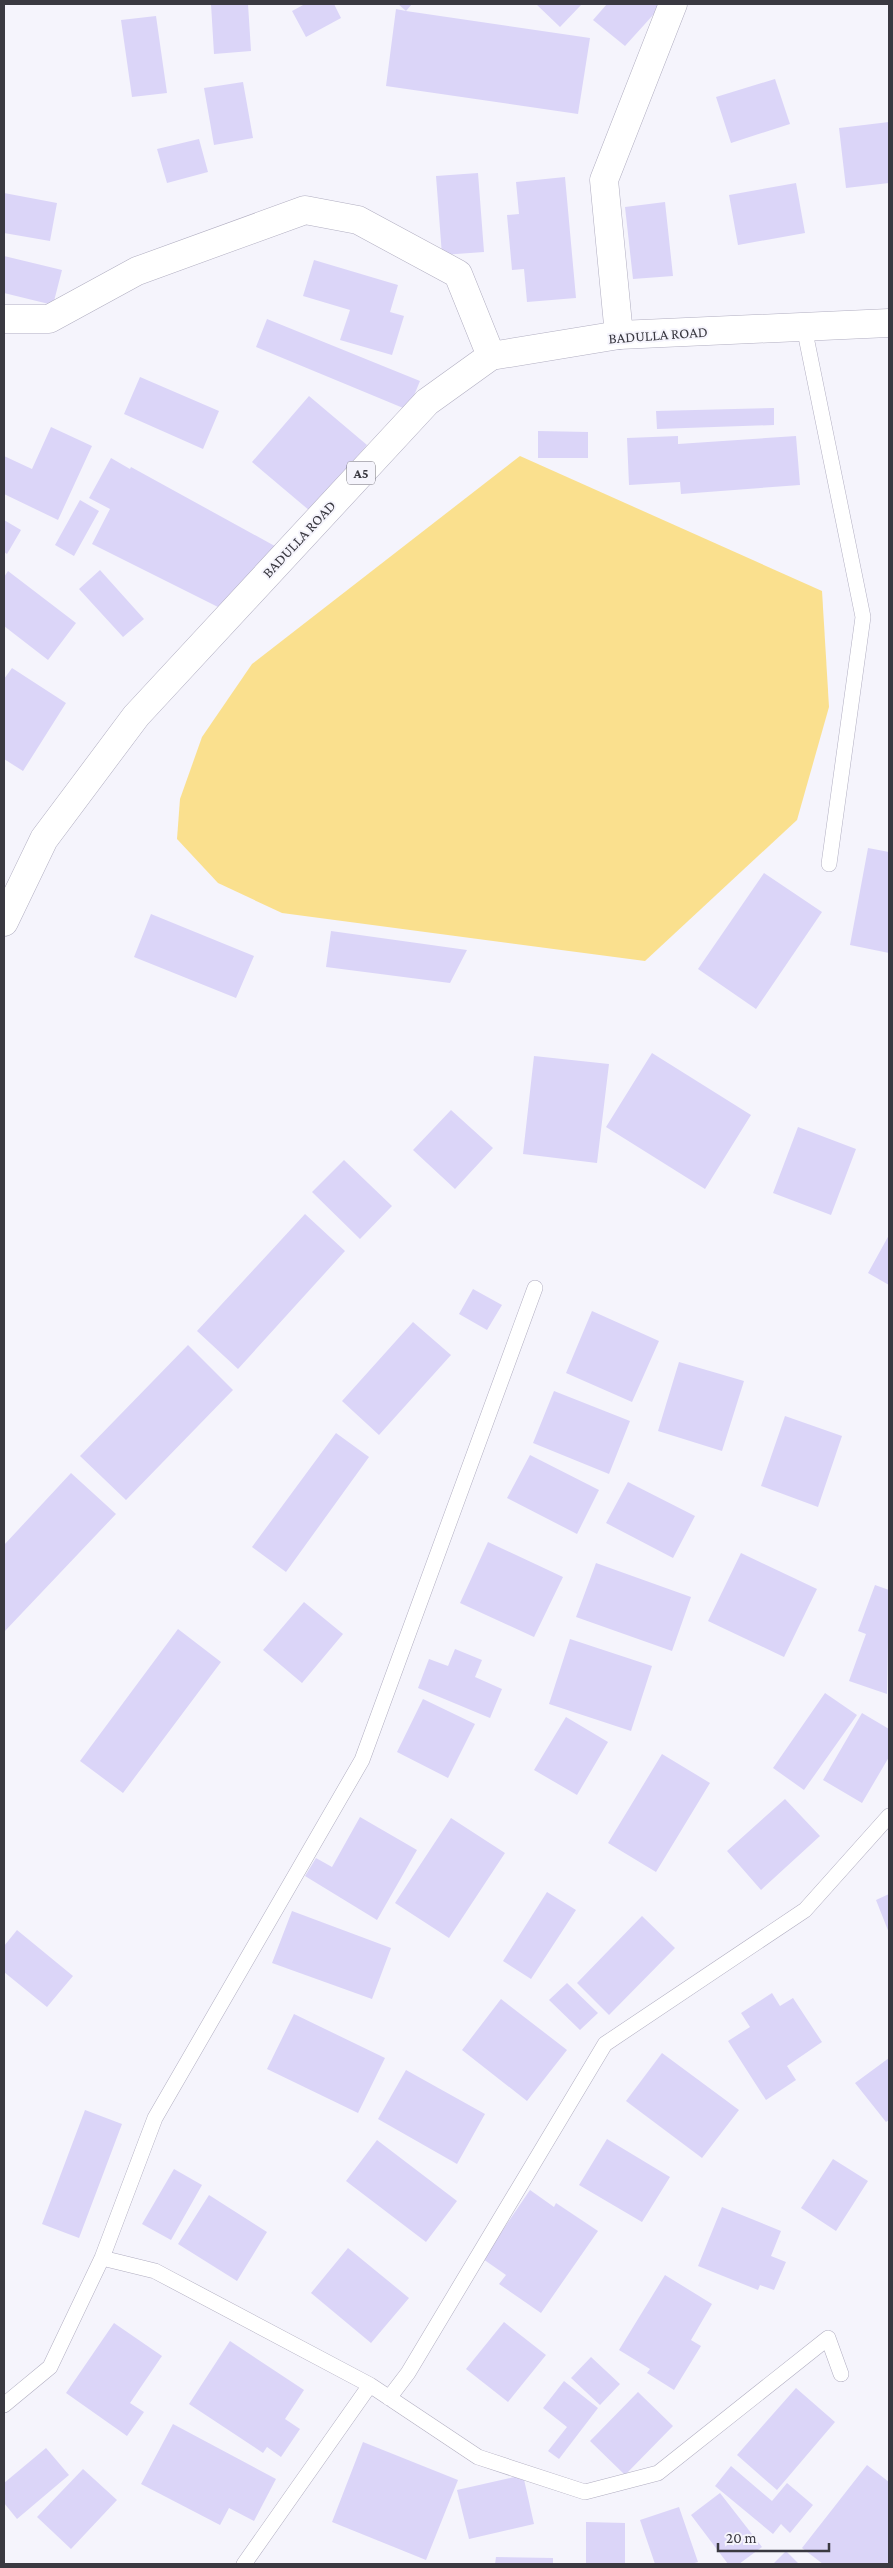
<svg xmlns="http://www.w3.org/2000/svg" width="893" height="2568" font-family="'Crimson Pro',serif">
  <rect width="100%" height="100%" fill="#f5f4fc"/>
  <!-- green -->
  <path fill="#fae08e" d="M520 456 822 591 829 707 797 820 645 961 282 913 218 883 177 839 180 799 202 737 252 664Z"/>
  <!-- building -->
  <path fill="#dbd5f8" d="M211 4H248L251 51 214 54Z
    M305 4H334L341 18 306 37 292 11Z
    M398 4H412L406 11 590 38 578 114 386 86 396 9 406 11Z
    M536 4H582L560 27Z
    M607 4H663L625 46 593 20Z
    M156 16 167 93 132 97 121 20Z
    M775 79 790 124 731 143 716 97Z
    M243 82 253 138 214 145 204 88Z
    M889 122V183L846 188 839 128Z
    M199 139 208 172 167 183 157 149Z
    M478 173 484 252 442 255 436 176Z
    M565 177 576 298 527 302 524 269 512 270 507 215 519 214 516 182Z
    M796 183 805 233 738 245 729 195Z
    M4 193 57 203 50 241 4 233Z
    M665 202 673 276 633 279 625 207Z
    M4 256 62 270 53 305 4 293Z
    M314 260 398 285 390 312 404 316 392 355 340 340 350 310 303 296Z
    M267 319 420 381 408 410 256 347Z
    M140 377 219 411 203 449 124 414Z
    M309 396 367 445 310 511 252 462Z
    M774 408V425L657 429 656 411Z
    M51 427 92 446 58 520 4 494V456L32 469Z
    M538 431 588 432V458H538Z
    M678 436V444L796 436 800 485 681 494 680 482 629 485 627 438Z
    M111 458 130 469 131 467 282 550 226 611 92 544 110 509 89 498Z
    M80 500 99 511 74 556 55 545Z
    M4 520 21 530 7 554 4 552Z
    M100 570 144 619 123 637 79 589Z
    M8 571 76 623 48 660 4 626V577Z
    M12 668 66 703 23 771 4 759V679Z
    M868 848 889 852V953L850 945Z
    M764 873 822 912 756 1009 698 969Z
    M151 914 254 956 236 998 134 957Z
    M331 931 467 950 450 983 326 967Z
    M652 1053 751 1115 705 1189 606 1127Z
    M534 1056 609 1064 597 1163 523 1154Z
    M451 1110 493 1148 455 1189 413 1150Z
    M798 1127 856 1149 831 1215 773 1193Z
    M344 1160 392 1206 360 1239 312 1192Z
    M305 1214 345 1251 238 1369 197 1331Z
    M889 1235V1285L868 1273Z
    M473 1289 502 1305 487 1330 459 1314Z
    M592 1311 659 1341 632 1402 566 1373Z
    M413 1322 451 1355 379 1435 342 1401Z
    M188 1345 233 1390 126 1500 80 1456Z
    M679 1362 744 1381 722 1451 658 1431Z
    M554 1391 630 1421 609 1474 533 1443Z
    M785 1416 842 1436 818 1507 761 1486Z
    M336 1433 369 1457 286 1572 252 1547Z
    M530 1455 599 1490 577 1534 507 1498Z
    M71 1473 116 1514 4 1632V1545Z
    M628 1482 695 1516 673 1558 606 1523Z
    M488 1542 563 1577 534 1637 460 1603Z
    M741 1553 817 1589 784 1657 708 1621Z
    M596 1563 691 1597 672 1651 576 1617Z
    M875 1585 889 1590 887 1694 849 1681 866 1634 858 1631Z
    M304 1602 343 1634 302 1683 263 1650Z
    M178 1629 221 1662 123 1793 80 1761Z
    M570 1639 652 1666 631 1731 549 1704Z
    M455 1649 482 1660 475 1677 502 1689 490 1718 418 1688 429 1659 448 1666Z
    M825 1693 857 1715 804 1790 773 1768Z
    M423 1699 475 1724 448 1778 397 1752Z
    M862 1713 889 1729V1757L862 1803 823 1780Z
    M566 1717 608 1742 577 1795 534 1770Z
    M662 1754 710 1783 656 1872 608 1843Z
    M785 1799 820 1836 761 1890 727 1851Z
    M360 1817 417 1850 377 1920 305 1876 316 1858 332 1867Z
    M451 1818 505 1853 449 1938 395 1903Z
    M547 1892 576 1910 531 1979 503 1961Z
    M889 1894V1933L876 1900Z
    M292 1911 391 1948 372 1999 272 1963Z
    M642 1916 675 1948 609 2015 577 1983Z
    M17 1930 73 1976 47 2007 4 1972V1946Z
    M567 1983 598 2013 580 2030 549 2000Z
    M772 1993 780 2006 793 1998 822 2042 787 2066 796 2080 766 2100 728 2041 750 2027 741 2013Z
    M501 1999 567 2050 527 2101 462 2050Z
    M294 2014 385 2058 358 2113 267 2069Z
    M662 2053 739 2110 702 2158 626 2101Z
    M889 2058V2120L886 2122 855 2083Z
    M406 2070 485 2114 457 2164 378 2119Z
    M85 2110 122 2124 79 2238 42 2224Z
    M607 2139 670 2177 642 2222 579 2185Z
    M377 2140 457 2201 426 2242 346 2181Z
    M833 2159 868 2181 836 2231 801 2208Z
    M174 2169 202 2185 171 2240 142 2224Z
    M530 2190 554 2207 556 2203 598 2231 541 2313 499 2284 506 2275 483 2259Z
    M209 2195 267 2232 237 2281 178 2244Z
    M722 2207 781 2231 771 2256 786 2262 774 2290 760 2285 758 2290 698 2266Z
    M348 2248 409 2298 371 2343 311 2293Z
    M665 2275 712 2304 691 2340 701 2346 674 2390 647 2373 650 2369 619 2350Z
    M504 2322 546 2355 508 2402 466 2369Z
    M114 2323 162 2356 130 2403 144 2412 127 2436 66 2393Z
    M230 2341 304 2390 285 2419 300 2429 281 2457 267 2447 263 2453 189 2404Z
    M591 2357 620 2384 600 2405 571 2378Z
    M564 2381 598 2408 559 2459 548 2451 567 2427 543 2408Z
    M796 2388 835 2422 777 2490 737 2455Z
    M638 2392 673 2426 625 2475 590 2441Z
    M173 2424 276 2479 254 2521 229 2508 220 2525 141 2484Z
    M363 2442 458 2480 426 2560 332 2522Z
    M46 2448 69 2475 17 2519 4 2503V2483Z
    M867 2465 889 2482V2564H823L802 2548Z
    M731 2466 772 2501 787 2483 813 2505 790 2533 781 2524 773 2534 715 2486Z
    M83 2469 117 2500 71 2549 37 2517Z
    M523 2475 534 2524 469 2539 457 2490Z
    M720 2493 762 2547 739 2564H728L691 2515Z
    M679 2507 698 2562 691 2564H655L640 2520Z
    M586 2522 625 2523V2564H586Z
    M786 2551 799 2564H773Z
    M496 2557 553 2558V2564H495Z"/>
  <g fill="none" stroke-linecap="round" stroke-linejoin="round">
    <!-- service casing -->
    <g stroke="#b1aec1" stroke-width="16">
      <path id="service" d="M804 327 863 617 829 864
        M102 2258 155 2271 370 2385 478 2457 585 2492 658 2473 828 2338 841 2374
        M389 2398 408 2373 605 2044 805 1910 889 1816
        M4 2405 50 2367 102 2258 155 2118 362 1760 535 1288
        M244 2564 370 2385"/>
    </g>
    <!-- minor casing -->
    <g stroke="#b1aec1" stroke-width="29">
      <path id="minor" d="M4 319H49L137 271 305 210 358 220 458 274 491 356
        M619 335 604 180 673 4"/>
    </g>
    <!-- trunk casing -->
    <g stroke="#b1aec1" stroke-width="29">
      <path id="trunk" d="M4 922 44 839 136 716 427 402 491 356 619 335 889 323"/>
    </g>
    <!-- service -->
    <use href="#service" stroke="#fff" stroke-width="15"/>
    <!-- minor -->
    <use href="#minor" stroke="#fff" stroke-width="28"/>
    <!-- trunk -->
    <use href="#trunk" stroke="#fff" stroke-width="28"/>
  </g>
  <g text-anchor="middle" stroke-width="4" stroke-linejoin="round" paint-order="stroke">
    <!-- shield labels -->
    <rect fill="#f5f4fc" stroke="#727179" stroke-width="1" x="347" y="461.5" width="28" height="23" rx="4"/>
    <g font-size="14" font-weight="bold" fill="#3a3941">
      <text x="361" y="478">A5</text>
    </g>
    <!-- street labels -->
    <g font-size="15" fill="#3a3941" stroke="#f5f4fc">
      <text transform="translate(658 335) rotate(-4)" y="5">BADULLA ROAD</text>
      <text transform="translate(299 539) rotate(-47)" y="5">BADULLA ROAD</text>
    </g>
  </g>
  <!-- border -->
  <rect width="893" height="2568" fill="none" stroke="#3a3941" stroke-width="10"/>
  <!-- scale -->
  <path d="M718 2543v8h111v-8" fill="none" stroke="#3a3941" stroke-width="2.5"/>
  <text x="726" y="2543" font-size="15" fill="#3a3941" stroke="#f5f4fc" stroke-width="4" paint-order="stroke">20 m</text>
</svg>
